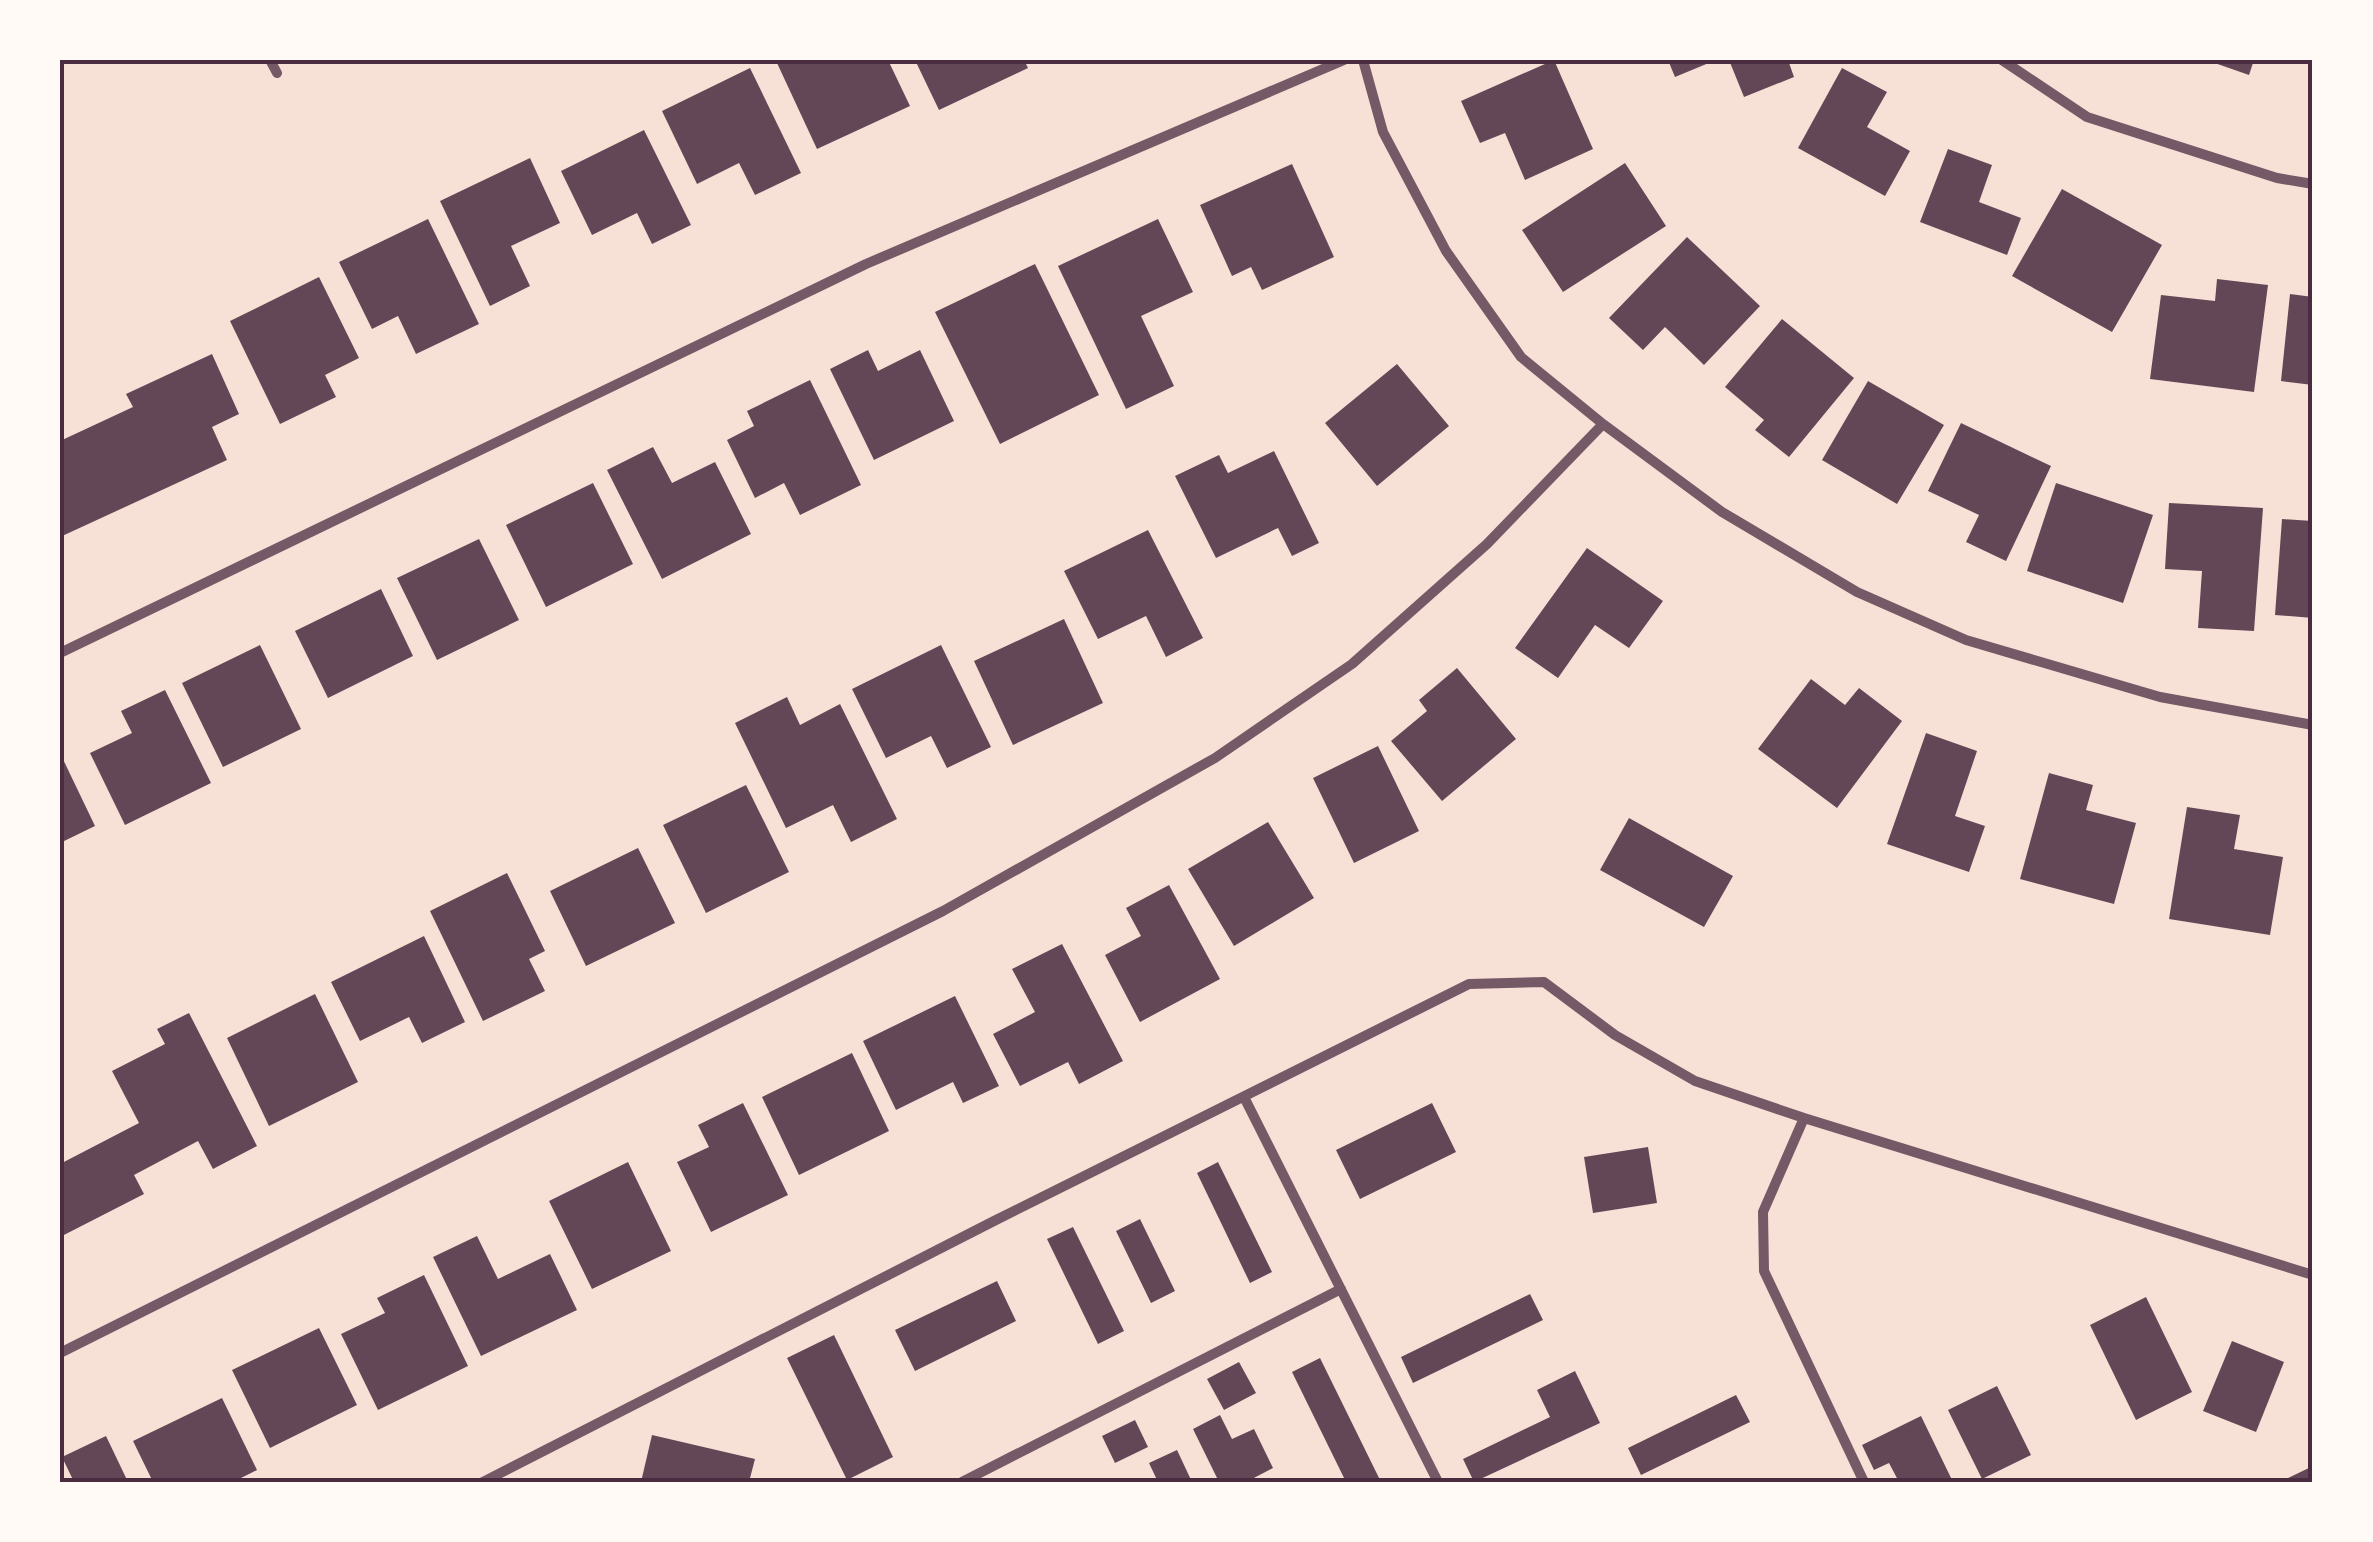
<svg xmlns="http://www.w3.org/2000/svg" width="2373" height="1542" font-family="'Roboto Serif',serif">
  <rect width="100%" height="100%" fill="#f7e1d7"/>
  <!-- building -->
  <path fill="#644757" d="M783 60H888L910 106 817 149 777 63Z
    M915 60H1024L1028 68 939 110Z
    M1554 60 1593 149 1525 180 1505 133 1480 143 1461 101Z
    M1668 60H1716L1675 77Z
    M1729 60H1788L1794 77 1744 97Z
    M2206 60H2254L2249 75Z
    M750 68 801 173 755 195 739 163 697 184 662 111Z
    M1842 68 1887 92 1867 127 1910 151 1885 196 1798 148Z
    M644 130 691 225 652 244 637 213 592 235 561 171Z
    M1948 149 1992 165 1979 202 2021 218 2007 255 1920 222Z
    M530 158 560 223 511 246 530 286 490 306 440 201Z
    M1625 163 1666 226 1563 292 1522 230Z
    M1292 164 1334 257 1262 290 1251 267 1232 276 1200 205Z
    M2062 189 2162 245 2112 332 2012 276Z
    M428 219 479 324 416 354 398 316 372 329 339 262Z
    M1158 219 1193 292 1141 316 1174 386 1126 409 1058 266Z
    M1687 237 1760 306 1704 365 1665 327 1643 350 1609 318Z
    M1035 264 1099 395 1000 444 935 312Z
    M319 277 359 358 325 375 336 397 280 424 230 321Z
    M2217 279 2268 285 2254 392 2150 379 2161 295 2215 301Z
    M2290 294 2313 297V385L2281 381Z
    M1782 319 1854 378 1789 457 1755 430 1764 420 1725 387Z
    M868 350 878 371 920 350 954 421 874 460 830 369Z
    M212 354 239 414 212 427 227 460 60 537V441L133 407 126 394Z
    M1397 364 1449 426 1377 486 1325 423Z
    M810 380 861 485 800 515 784 483 755 498 727 440 754 426 747 411Z
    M1868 381 1944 425 1897 504 1822 460Z
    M1961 423 2051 466 2006 561 1966 542 1979 515 1928 491Z
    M653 447 672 483 715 462 751 534 662 579 607 470Z
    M1274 451 1319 543 1292 556 1278 528 1216 558 1175 476 1219 455 1228 473Z
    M593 483 633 564 546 607 506 525Z
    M2056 483 2153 515 2123 603 2027 571Z
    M2169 503 2263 508 2254 631 2198 628 2202 571 2165 569Z
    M2282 519 2313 521V618L2275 615Z
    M1148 530 1203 638 1166 657 1146 616 1098 639 1064 571Z
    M479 539 519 620 437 660 397 578Z
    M1587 548 1663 601 1629 648 1595 625 1558 678 1515 648Z
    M381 589 413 656 328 698 295 631Z
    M1064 619 1103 703 1013 745 974 661Z
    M260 645 301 729 223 767 182 683Z
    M941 645 991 747 947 768 931 736 886 758 852 689Z
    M1457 668 1516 739 1442 801 1391 741 1427 711 1419 700Z
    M1811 679 1845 705 1859 688 1902 721 1837 808 1758 749Z
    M165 690 211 783 125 825 90 753 132 733 121 711Z
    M787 697 800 725 840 704 897 819 851 842 833 805 786 828 735 723Z
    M1926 733 1977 751 1955 816 1985 826 1969 872 1887 844Z
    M1378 746 1419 831 1354 863 1313 778Z
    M60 753 95 826 60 843Z
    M2049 773 2093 785 2086 810 2136 823 2114 904 2020 879Z
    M746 785 789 872 706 913 663 825Z
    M2187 807 2240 815 2234 849 2283 857 2270 935 2169 919Z
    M1629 818 1733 876 1704 927 1600 870Z
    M1268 822 1314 898 1234 946 1188 869Z
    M638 848 675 923 586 966 550 891Z
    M507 873 545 951 529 959 545 991 483 1021 430 911Z
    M1169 885 1220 979 1140 1022 1105 955 1141 936 1126 908Z
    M424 936 465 1022 422 1043 409 1017 360 1041 331 982Z
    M1062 944 1123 1061 1079 1084 1068 1062 1020 1086 993 1034 1035 1012 1012 969Z
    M315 994 358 1082 269 1126 227 1038Z
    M955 996 999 1086 963 1103 953 1082 896 1110 863 1041Z
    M189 1013 257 1146 213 1169 198 1141 134 1175 144 1194 60 1237V1164L139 1123 112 1071 165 1044 157 1029Z
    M852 1053 889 1131 799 1175 762 1097Z
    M743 1103 788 1195 711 1232 677 1162 709 1147 698 1125Z
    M1432 1103 1456 1152 1360 1199 1336 1150Z
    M1648 1147 1657 1203 1593 1213 1584 1157Z
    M628 1162 671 1251 592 1289 549 1201Z
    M1218 1162 1272 1272 1250 1283 1197 1173Z
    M1140 1219 1175 1291 1151 1303 1116 1231Z
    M1073 1227 1124 1331 1098 1344 1047 1239Z
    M477 1236 498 1279 550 1254 577 1310 481 1356 433 1257Z
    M424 1275 468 1366 378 1410 341 1334 385 1313 377 1298Z
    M997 1281 1016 1321 915 1371 895 1330Z
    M1530 1294 1543 1320 1413 1383 1401 1357Z
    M2146 1297 2192 1392 2136 1420 2090 1325Z
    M319 1328 357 1405 270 1448 232 1370Z
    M834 1335 893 1457 847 1480 787 1358Z
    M2232 1341 2284 1362 2256 1432 2203 1411Z
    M1320 1358 1381 1482H1346L1292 1372Z
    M1239 1362 1256 1393 1224 1410 1207 1379Z
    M1575 1371 1600 1423 1474 1482 1463 1459 1550 1417 1537 1390Z
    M1997 1386 2031 1455 1982 1479 1948 1410Z
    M1736 1395 1750 1422 1641 1475 1628 1448Z
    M222 1398 257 1470 233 1482H153L133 1441Z
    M1220 1415 1232 1439 1254 1429 1273 1468 1250 1480 1251 1482H1219L1193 1429Z
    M1921 1416 1953 1482H1899L1889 1463 1874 1470 1862 1445Z
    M1135 1420 1148 1447 1115 1463 1102 1436Z
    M652 1435 755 1459 749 1482H641Z
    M106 1436 128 1482H74L62 1457Z
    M1177 1450 1192 1482H1158L1149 1463Z
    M2313 1466V1482H2280Z"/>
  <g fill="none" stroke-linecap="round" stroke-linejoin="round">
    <!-- minor -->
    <path stroke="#755966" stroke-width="10" d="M270 60 277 73
      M1363 60 1383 132 1446 251 1521 357 1603 424 1722 512 1857 592 1966 640 2160 697 2313 725
      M2002 60 2087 117 2277 178 2313 184
      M60 653 866 264 1344 60
      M1245 1099 1438 1482
      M1804 1118 1763 1212 1764 1271 1864 1482
      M60 1353 943 911 1215 758 1352 664 1487 544 1603 424
      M483 1482 994 1221 1469 984 1544 982 1615 1035 1695 1081 1804 1118 2313 1275
      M962 1482 1341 1289"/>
  </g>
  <!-- border -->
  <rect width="2373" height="1542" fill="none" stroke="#fffaf5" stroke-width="125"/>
  <rect x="62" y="62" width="2248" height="1418" fill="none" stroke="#4a2c40" stroke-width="4"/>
</svg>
